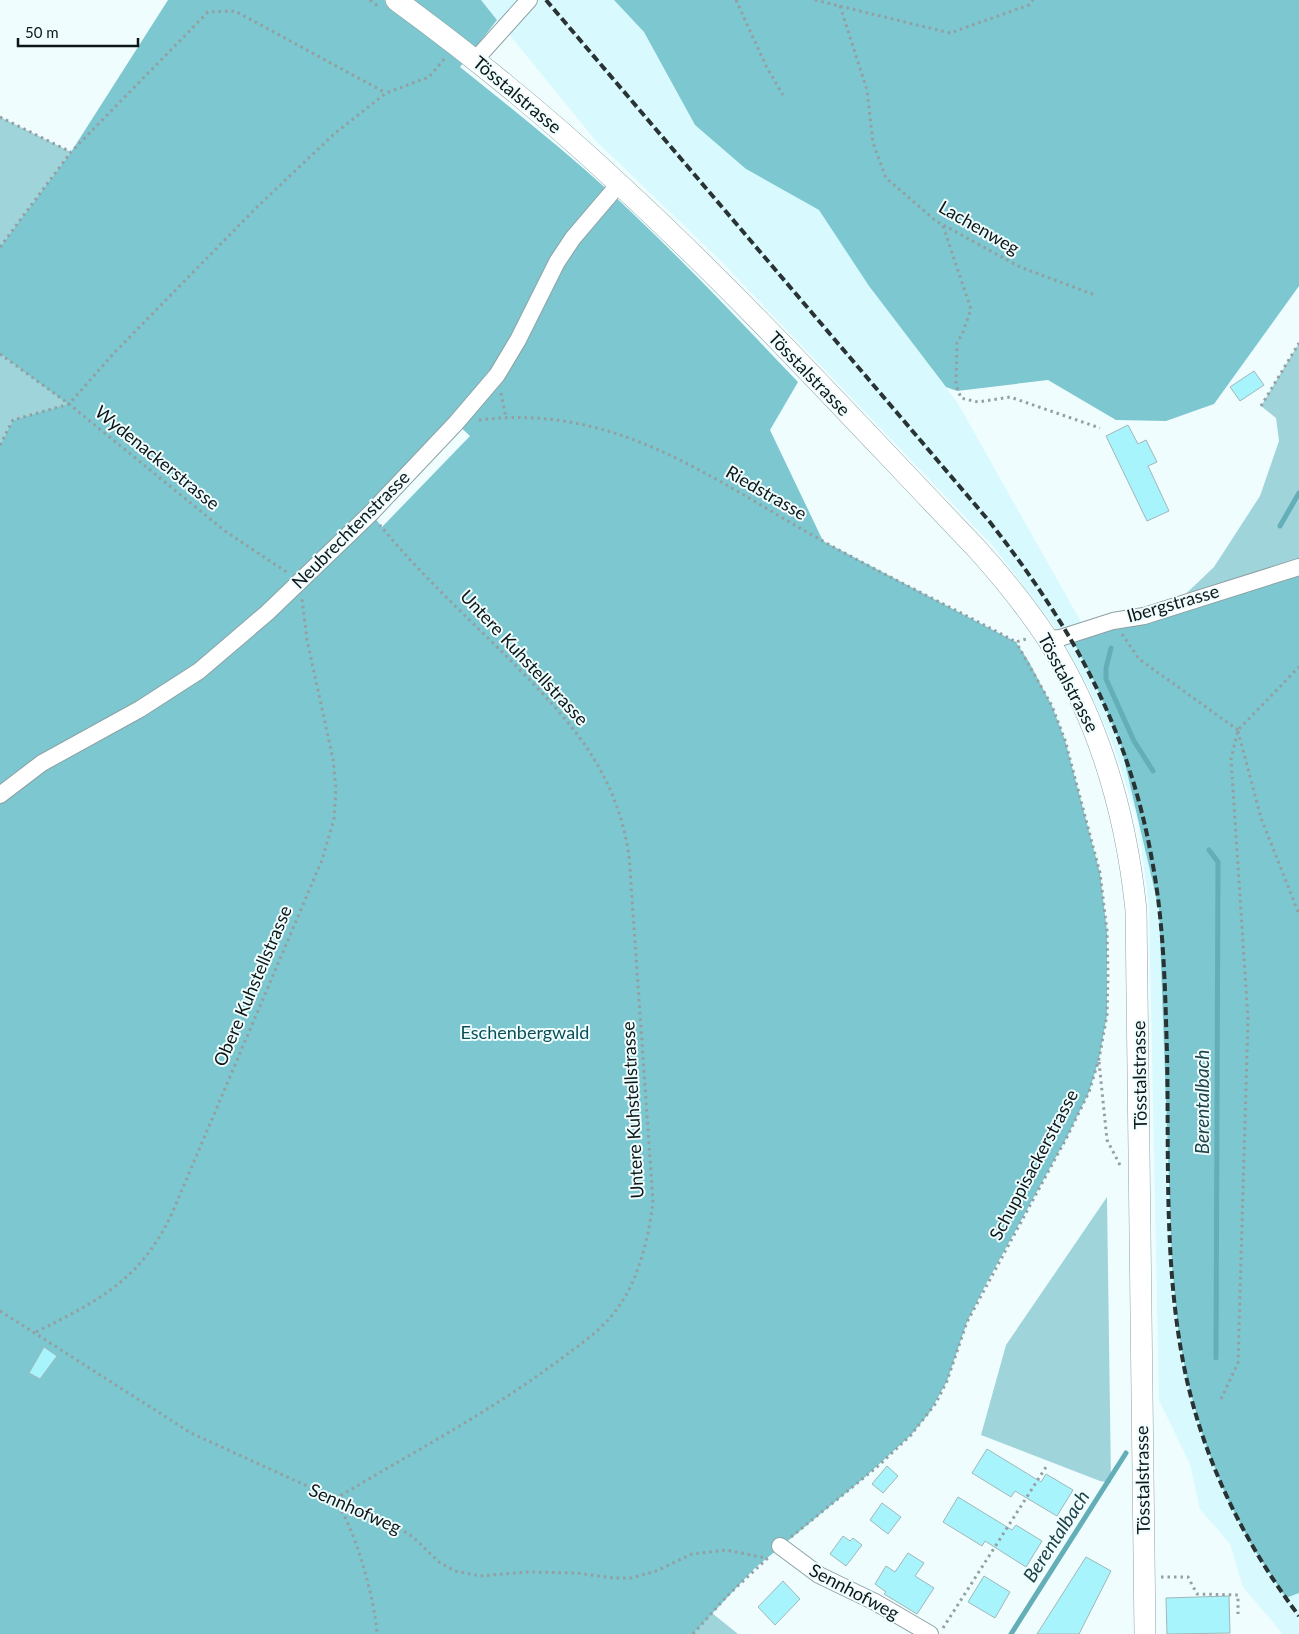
<svg xmlns="http://www.w3.org/2000/svg" width="1299" height="1634" font-family="Lato,sans-serif">
  <rect width="100%" height="100%" fill="#effdff"/>
  <!-- built -->
  <path fill="#d8f9fd" d="M481 0H614L644 32 695 125 746 169 819 210 869 286 957 402 1080 620 1129 740 1299 1578V1634H1283L1243 1587 1230 1544 1200 1509 1190 1464 1159 1400 1149 906 1138 822 1113 744 1088 687 1054 626 993 546 723 263 596 141Z"/>
  <!-- green -->
  <path fill="#9fd4da" d="M0 117 71 152 0 247Z
    M1299 343V567L1174 605 1214 567 1260 496 1279 441 1276 418 1261 406Z
    M0 354 69 404 13 420 0 445Z
    M1107 1197 1111 1483 1100 1481 981 1435 1006 1345Z
    M712 1613 738 1634H693Z"/>
  <!-- forest -->
  <path fill="#7cc7d0" fill-rule="evenodd" d="M168 0H481L497 20 460 67C511 108 563 149 611 193 676 253 737 318 798 382L770 430 823 541 1016 642 1029 662 1052 706 1065 740 1100 873 1107 931V1015L1099 1059 1089 1092 1067 1137 986 1284 967 1322 947 1381 930 1412 911 1435 864 1478 755 1568 693 1634H0V445L13 420 68 404 0 354V247L71 152ZM456 423 470 436 382 527 371 513Z
    M614 0H1299V286L1214 404 1166 421 1116 420 1048 380 957 391 946 387 869 286 819 210 746 169 695 125 644 32Z
    M1299 567V1593L1286 1598 1252 1546 1226 1496 1204 1440 1187 1380 1178 1328 1172 1265 1159 909 1120 742 1095 683 1070 635Z"/>
  <g fill="none" stroke-linecap="round" stroke-linejoin="round">
    <!-- stream -->
    <path stroke="#63aeb7" stroke-width="5" d="M1280 526 1299 493
      M1111 648 1106 668V679L1134 741 1153 771
      M1209 850 1218 862 1216 1358
      M1011 1634 1126 1453"/>
  </g>
  <!-- building -->
  <path fill="#a7f4fd" stroke="#a0b7b9" d="M1254 371 1264 385 1240 401 1230 387Z
    M1128 425 1138 444 1146 440 1157 462 1148 466 1169 511 1147 521 1106 436Z
    M44 1347 57 1356 40 1379 29 1373Z
    M987 1449 1041 1482 1046 1474 1073 1490 1057 1516 1015 1491 1011 1497 972 1473Z
    M887 1466 898 1476 883 1493 872 1484Z
    M958 1497 1012 1530 1016 1525 1042 1541 1026 1567 985 1541 982 1546 943 1522Z
    M882 1503 901 1517 888 1534 870 1520Z
    M843 1536 850 1541 853 1538 862 1545 846 1566 830 1554Z
    M908 1553 924 1563 915 1576 934 1588 917 1614 884 1594 886 1592 875 1584 886 1566 895 1572Z
    M1086 1557 1111 1571 1079 1634H1037Z
    M984 1576 1010 1592 995 1618 968 1602Z
    M783 1581 800 1599 775 1625 758 1607Z
    M1229 1596 1230 1633 1167 1634 1166 1598Z"/>
  <g fill="none" stroke-linecap="round" stroke-linejoin="round">
    <!-- minor casing -->
    <g stroke="#8ca2a5" stroke-width="18">
      <path id="minor" d="M475 60 529 0
        M1047 639 1060 638 1113 621 1144 616 1299 567
        M0 795 42 763 140 709 199 671 267 613 371 513 456 423 497 375 518 340 557 262 573 238 619 184
        M780 1546 819 1575 875 1602 930 1634"/>
    </g>
    <!-- major casing -->
    <g stroke="#8ca2a5" stroke-width="22">
      <path id="major" d="M396 0C474 57 549 118 619 184 744 299 859 426 977 549 1002 577 1026 606 1047 638 1099 720 1126 814 1136 910L1145 1634"/>
    </g>
    <!-- path -->
    <path stroke="#939fa1" stroke-width="3" stroke-dasharray="2.5 4" stroke-linecap="butt" d="M370 0 379 7
      M736 0 766 66 783 95
      M815 0 950 33 1029 5 1033 0
      M840 6 867 90 873 143 886 178 936 221 1020 267 1095 295
      M0 117 71 152
      M943 226 971 309 963 332 957 343 956 385 961 398 978 402 1010 397 1100 428
      M0 247 71 152 208 12 235 11 386 93
      M0 354 69 404 225 531 288 573
      M501 393 506 418
      M1261 406 1299 343
      M479 420C615 403 710 478 821 540 885 576 952 607 1016 642L1026 639
      M0 445 13 420 69 404 114 353 256 208 334 134 386 93 429 77 445 58
      M1122 634 1139 659 1238 730
      M1238 731 1261 818 1299 914
      M1099 1062 1107 1140 1121 1167
      M0 1311 191 1433 399 1528 413 1537 439 1562 455 1571 480 1576 527 1572 577 1573 613 1578H631L656 1571 692 1554 726 1550 766 1558
      M36 1332C100 1300 142 1279 173 1211L322 860 334 819 336 789 333 759 307 640 302 599
      M1221 1399 1238 1363 1248 1019 1231 759 1238 730 1299 667
      M335 1499C413 1452 494 1410 566 1355 585 1341 606 1326 619 1306 639 1278 649 1236 653 1202L629 855C616 772 573 724 517 667 471 620 421 576 380 525
      M335 1500C355 1528 375 1599 377 1634
      M791 1537 877 1467 911 1435 936 1403 947 1381 967 1322 1067 1137 1089 1092 1099 1059 1107 1015 1108 975 1107 931 1100 873 1065 740 1052 706 1016 642
      M1161 1577H1188L1197 1594 1238 1595V1614
      M943 1628 1046 1467
      M693 1634 727 1596 770 1556"/>
    <!-- minor -->
    <use href="#minor" stroke="#fff" stroke-width="16"/>
    <!-- major -->
    <use href="#major" stroke="#fff" stroke-width="21"/>
    <!-- rail -->
    <path stroke="#2a3334" stroke-width="4" stroke-dasharray="8 4" stroke-linecap="butt" d="M546 0 989 521C1072 627 1128 726 1152 860 1164 923 1165 988 1167 1053 1169 1153 1164 1257 1182 1356 1199 1451 1241 1539 1299 1616"/>
  </g>
  <g text-anchor="middle" stroke-width="4" stroke-linejoin="round" paint-order="stroke">
    <!-- street labels -->
    <g font-size="18" fill="#0e1718" stroke="#effdff">
      <text transform="translate(517 95) rotate(40)" y="6">Tösstalstrasse</text>
      <text transform="translate(979 228) rotate(30)" y="6">Lachenweg</text>
      <text transform="translate(809 374) rotate(46)" y="6">Tösstalstrasse</text>
      <text transform="translate(157 458) rotate(39)" y="6">Wydenackerstrasse</text>
      <text transform="translate(766 493) rotate(30)" y="6">Riedstrasse</text>
      <text transform="translate(351 530) rotate(-45)" y="6">Neubrechtenstrasse</text>
      <text transform="translate(1173 604) rotate(-16)" y="6">Ibergstrasse</text>
      <text transform="translate(524 658) rotate(47)" y="6">Untere Kuhstellstrasse</text>
      <text transform="translate(1068 683) rotate(62)" y="6">Tösstalstrasse</text>
      <text transform="translate(253 986) rotate(-67)" y="6">Obere Kuhstellstrasse</text>
      <text transform="translate(1140 1075) rotate(-91)" y="6">Tösstalstrasse</text>
      <text transform="translate(633 1110) rotate(-93)" y="6">Untere Kuhstellstrasse</text>
      <text transform="translate(1034 1165) rotate(-62)" y="6">Schuppisackerstrasse</text>
      <text transform="translate(1143 1480) rotate(-91)" y="6">Tösstalstrasse</text>
      <text transform="translate(355 1509) rotate(24)" y="6">Sennhofweg</text>
      <text transform="translate(854 1592) rotate(28)" y="6">Sennhofweg</text>
    </g>
    <!-- park labels -->
    <g font-size="18" fill="#0b5057" stroke="#effdff">
      <text x="525" y="1039">Eschenbergwald</text>
    </g>
    <!-- water labels -->
    <g font-size="19" font-style="italic" fill="#1e4347" stroke="#effdff">
      <text transform="translate(1202 1102) rotate(-90)" y="7">Berentalbach</text>
      <text transform="translate(1056 1536) rotate(-57)" y="7">Berentalbach</text>
    </g>
  </g>
  <!-- scale -->
  <path d="M18 38v8h120v-8" fill="none" stroke="#0e1718" stroke-width="2.5"/>
  <text x="25" y="38" font-size="15" fill="#0e1718" stroke="#effdff" stroke-width="4" paint-order="stroke">50 m</text>
</svg>
